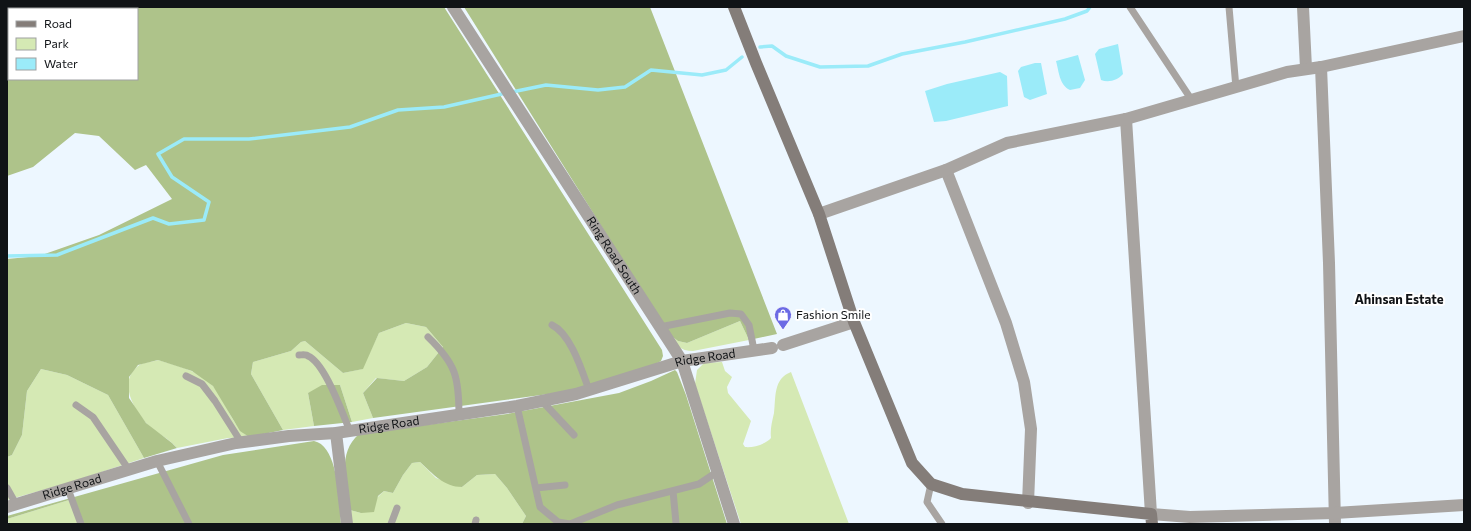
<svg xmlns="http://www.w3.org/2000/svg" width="1471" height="531" font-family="Commissioner,sans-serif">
  <rect width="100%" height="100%" fill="#edf7ff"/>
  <!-- green -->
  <path fill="#d5e9b4" d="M740 321 749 340 693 351C680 351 676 345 669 334L678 341 687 343Z
    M406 323 426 327 443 347 427 367 404 381 376 378 363 393 373 418 352 422 340 385 308 393 314 426 283 430 251 374 253 362 291 351 301 342 305 341 343 373 362 369 379 333Z
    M158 360C177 366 201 371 214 387 227 403 231 425 249 437L228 438 177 448C169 438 155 433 146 423 133 408 118 382 138 366 142 362 153 362 158 360Z
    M722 362 725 371 732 377 727 387 728 393 751 421 743 444 745 447C753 448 766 444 771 438 770 429 772 422 774 413 776 397 773 379 791 372L849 524H741L695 384 697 370 704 363Z
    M41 369 67 375 108 395 144 458 68 483 7 500V457L12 455 22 435 27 391Z
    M420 462 436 478 462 487 477 475 495 474 507 488 526 516 522 524H352L350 510 361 513 384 491 393 493 403 475 412 463Z
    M69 500 78 524H9L7 519Z"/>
  <!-- forest -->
  <path fill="#aec38a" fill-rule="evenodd" d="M7 7H444L662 350 663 356 661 361 648 368 578 390 373 418 363 393 377 378 404 381 427 367 443 347 426 327 406 323 379 333 363 369 343 373 305 341 301 342 291 351 253 362 251 374 283 430 249 437 240 431 213 386 192 371 158 360 138 365 129 377V398L146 423 172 443 177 448 144 458 108 395 67 375 41 369 27 391 22 435 12 455 7 457V259L39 256 99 235 172 199 146 165 135 170 99 136 75 133 33 167 7 176ZM9 9H137V79H9Z
    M464 7H650L777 334 749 340 740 321 687 343 678 341 669 334Z
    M675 370 677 372 686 395 727 524H522L526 516 507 488 495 474 477 475 462 487C444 487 433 474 420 462L412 463 403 475 393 493 384 491 378 496 374 512 361 513 350 510C346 484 337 453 359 434L507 414 619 393 651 381Z
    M322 385H340L352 422 314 426 308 393Z
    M314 441C339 446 339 503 341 524H78L69 500 7 519V516L223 455Z"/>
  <!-- water -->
  <path fill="#9bebf9" d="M1118 44 1123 74C1118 80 1109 83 1101 80L1095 54 1099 49Z
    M1078 55 1085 80 1080 88 1070 90C1059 85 1059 71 1056 61Z
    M1035 63H1041L1047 94 1030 100 1024 97 1018 71 1021 67Z
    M1000 72 1007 76 1008 106 946 121 934 122 925 91 947 84Z"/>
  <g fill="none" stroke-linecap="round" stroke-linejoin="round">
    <!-- stream -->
    <path stroke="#9bebf9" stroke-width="3.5" d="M760 47 772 46 786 56 820 67 868 66 902 54 965 42 1065 19 1087 11 1090 7
      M512 92 546 85 598 90 625 87 651 70 702 75 726 70 742 57
      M7 256 57 255 153 218 169 224 204 220 209 202 172 177 158 154 184 139H249L350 127 398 110 444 107 506 93"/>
    <!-- lane -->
    <path stroke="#a8a4a1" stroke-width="7" d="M1130 7 1191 99
      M1229 7 1236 88
      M552 325C571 334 582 371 589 390
      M660 327 730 313 741 314 749 325 754 350
      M428 337C456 364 459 377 459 416
      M299 355C302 355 306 354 308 356 325 363 342 413 350 431
      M186 376 202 384 215 401 241 442
      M542 401 574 435
      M76 405 93 417 129 470
      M517 406 540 507 558 522 570 524 617 505 699 484 717 472
      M157 461 189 524
      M931 484 927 502 942 524
      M7 488 16 504
      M536 488 565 485
      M68 489 81 524
      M673 491 676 523
      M391 524 397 508
      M475 524 476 520"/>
    <!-- street -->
    <g stroke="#a8a4a1" stroke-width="12">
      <path id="s1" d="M453 7 682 361 734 524"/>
      <path d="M1303 7 1306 68"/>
      <path d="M1321 67 1329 263 1335 524"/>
      <path d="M1126 119 1151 514 1190 517 1335 513 1464 505"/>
      <path d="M946 170 1006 323 1024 382 1031 429 1028 503"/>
      <path d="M819 214 946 170 1007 143 1126 119 1287 72 1321 67 1464 36"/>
      <path d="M783 345 854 322"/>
      <path d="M336 433 347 524"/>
      <path id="s2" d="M7 507 157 461 236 443 289 436 336 433 517 406 576 394 682 361 772 348"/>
    </g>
    <!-- secondary -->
    <path stroke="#847d79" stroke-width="12" d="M734 7 756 63 819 214 854 322 912 463 931 484 962 494 1151 514 1152 524"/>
  </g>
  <!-- icons -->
  <defs>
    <g id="shop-pin" transform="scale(0.9)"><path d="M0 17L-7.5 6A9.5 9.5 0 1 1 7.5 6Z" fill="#6b6ae4" stroke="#fff"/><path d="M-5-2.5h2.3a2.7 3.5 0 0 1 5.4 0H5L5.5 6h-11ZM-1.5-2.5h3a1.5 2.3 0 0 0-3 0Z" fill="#fff"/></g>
  </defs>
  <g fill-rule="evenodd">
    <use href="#shop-pin" x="783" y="315"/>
  </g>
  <g text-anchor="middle" stroke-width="4" stroke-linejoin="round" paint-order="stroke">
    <!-- street labels -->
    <g font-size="12" fill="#101316" stroke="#fff">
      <text dy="4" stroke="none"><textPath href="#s1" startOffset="296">Ring Road South</textPath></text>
      <text dy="4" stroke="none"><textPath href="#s2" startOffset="716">Ridge Road</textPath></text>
      <text dy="4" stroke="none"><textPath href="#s2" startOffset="392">Ridge Road</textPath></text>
      <text dy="4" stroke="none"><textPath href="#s2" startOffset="68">Ridge Road</textPath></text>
    </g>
    <!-- poi labels -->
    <g font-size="12" fill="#101316" stroke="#fff" text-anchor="start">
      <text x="796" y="319">Fashion Smile</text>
    </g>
    <!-- neighbourhood labels -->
    <g font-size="13" font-weight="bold" fill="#101316" stroke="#fff">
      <text x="1399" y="304">Ahinsan Estate</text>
    </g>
  </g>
  <!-- border -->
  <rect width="1471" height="531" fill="none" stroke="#101316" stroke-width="16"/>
  <!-- legend -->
  <rect x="8" y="8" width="130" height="72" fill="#ffffff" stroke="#9fa1a2"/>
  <rect x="16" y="21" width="20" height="6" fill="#847d79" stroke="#9fa1a2"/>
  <text x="44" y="28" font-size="12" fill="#101316">Road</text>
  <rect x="16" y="38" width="20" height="12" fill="#d5e9b4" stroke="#9fa1a2"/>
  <text x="44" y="48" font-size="12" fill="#101316">Park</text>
  <rect x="16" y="58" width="20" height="12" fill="#9bebf9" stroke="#9fa1a2"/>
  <text x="44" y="68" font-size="12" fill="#101316">Water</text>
</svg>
